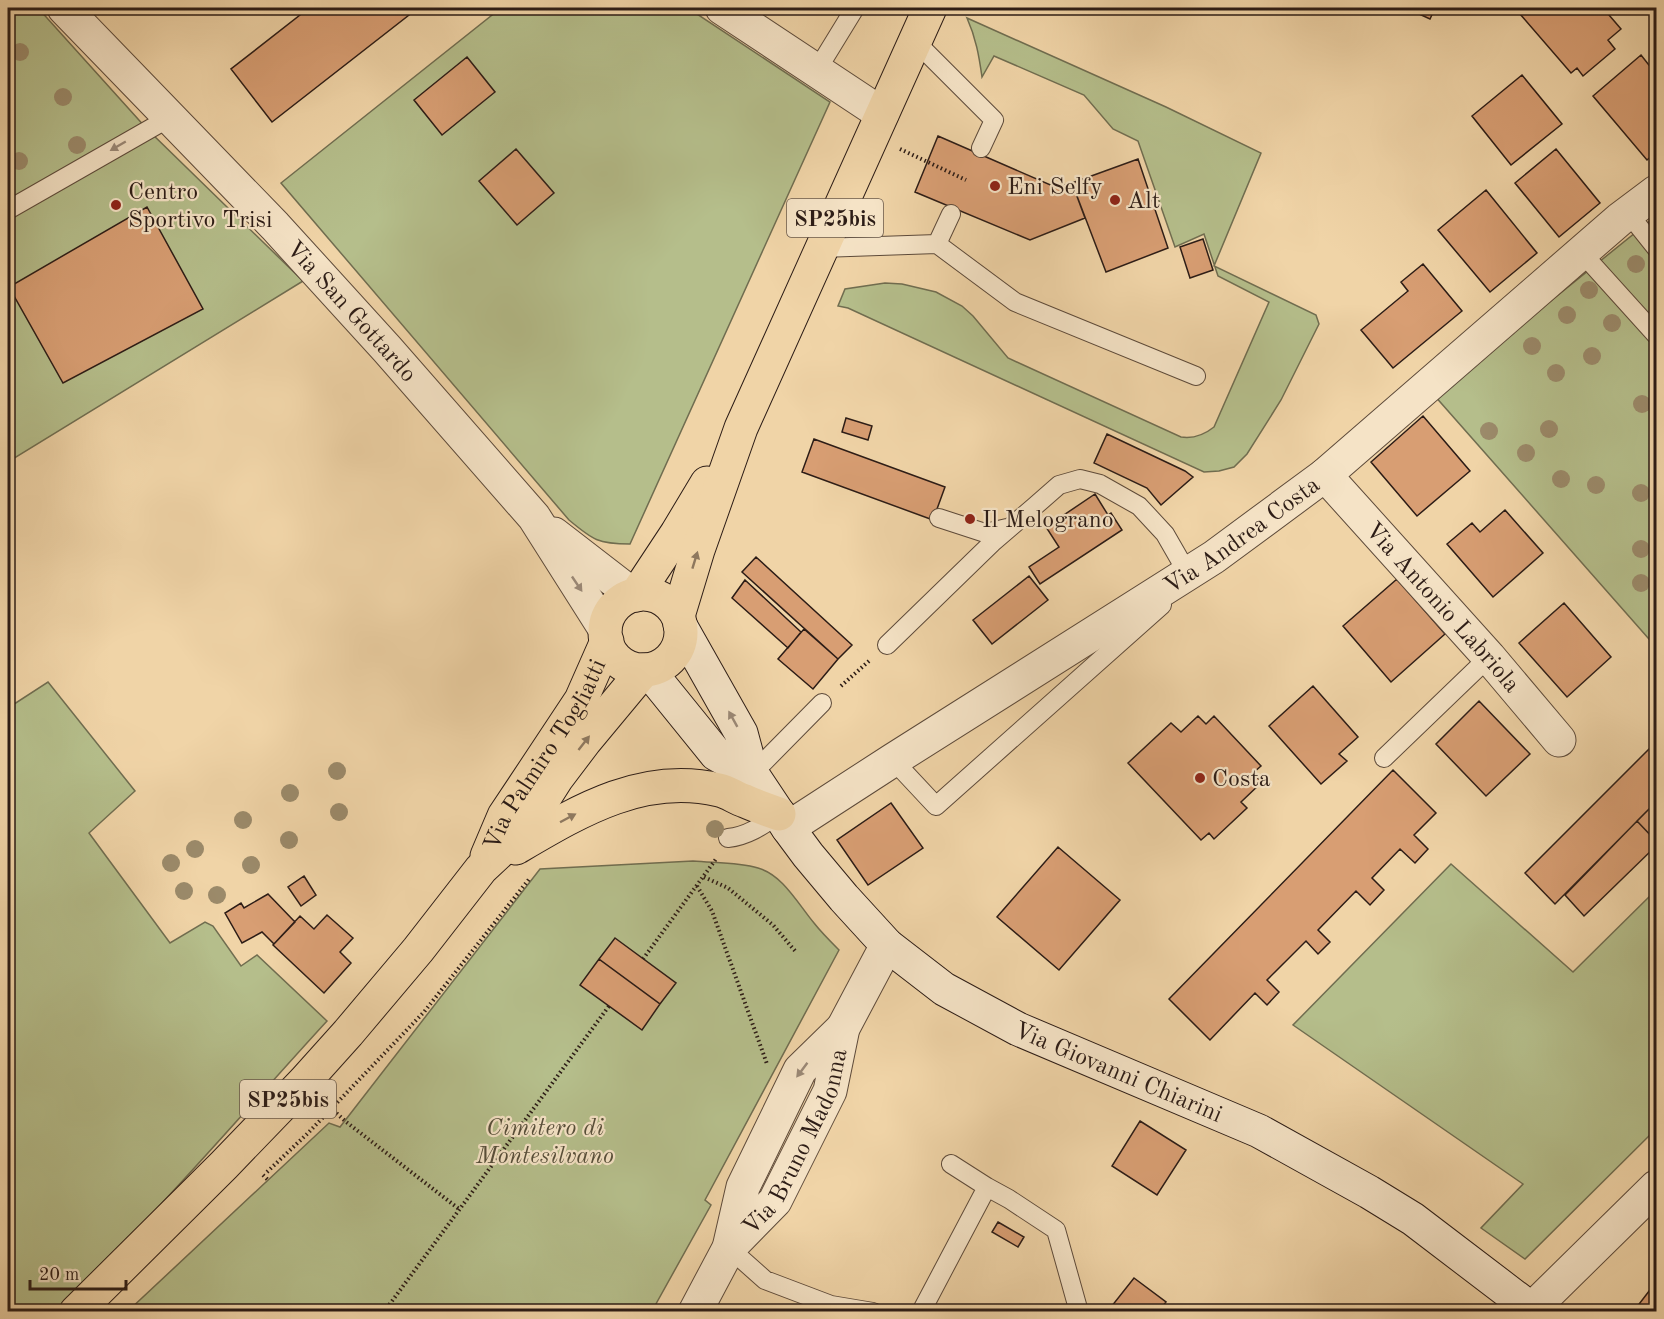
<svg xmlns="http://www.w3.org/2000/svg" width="1664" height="1319" font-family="'Old Standard TT',serif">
  <rect width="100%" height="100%" fill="#f0d4a7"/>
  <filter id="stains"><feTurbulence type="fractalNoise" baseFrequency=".00333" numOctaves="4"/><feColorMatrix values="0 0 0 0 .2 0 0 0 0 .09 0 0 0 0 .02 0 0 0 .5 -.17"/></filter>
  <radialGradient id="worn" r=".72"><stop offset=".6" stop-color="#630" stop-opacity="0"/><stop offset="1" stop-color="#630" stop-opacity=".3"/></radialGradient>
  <!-- green -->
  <path fill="#b5be8b" stroke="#706d50" stroke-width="1.5" d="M8 8H38L147 129 303 281 8 462Z
    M501 8H688L830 102 630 544C598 544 593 540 569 520L281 183Z
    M967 18 1166 107 1261 153 1214 266 1316 315 1319 324 1281 400 1247 454 1234 467 1219 471 1204 472 848 308 838 306 845 289 885 283 902 284 936 292 962 306 973 316 1008 358 1181 437C1194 439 1204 435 1214 427L1269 302 1218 276 1204 234 1175 247 1138 141 1113 129 1084 95 994 56 982 77C979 56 976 38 967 18Z
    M1656 216V647L1434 395Z
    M48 682 135 791 89 833 170 943 205 922 213 926 241 966 257 955 327 1021C237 1119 152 1221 54 1311L8 1312V708Z
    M693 861C714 863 738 862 758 868 783 875 798 904 814 923 821 932 830 941 839 950L705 1200 711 1205 652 1311 127 1312 329 1123 340 1127 540 869Z
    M1451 864 1573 972 1656 890V1129L1525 1259 1481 1228 1523 1184 1293 1025Z"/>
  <!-- building -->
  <path fill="#d89e73" stroke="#2c1c16" stroke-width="1.5" d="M309 8H418L272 122 231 69Z
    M1406 8H1435L1430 19Z
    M1528 8H1603L1621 29 1608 40 1615 49 1583 76 1577 68 1571 73 1520 14Z
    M1641 55 1656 74V152L1647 160 1593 96Z
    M467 57 495 92 442 135 414 100Z
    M1522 75 1562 124 1511 165 1472 116Z
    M938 136 1055 187 1072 183 1085 218 1030 240 915 192Z
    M516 149 554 193 517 225 479 181Z
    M1556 149 1600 203 1559 237 1515 183Z
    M1138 159 1168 248 1106 272 1072 183Z
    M1486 190 1537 253 1490 292 1438 230Z
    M147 207 203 309 63 383 9 287Z
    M1203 239 1213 270 1190 278 1180 247Z
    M1423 264 1462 311 1393 368 1361 330 1408 291 1401 282Z
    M1423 416 1470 471 1417 516 1371 462Z
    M846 418 872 426 868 440 842 432Z
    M1107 434 1185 471 1193 477 1161 505 1147 488 1094 463Z
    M814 439 945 487 933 520 802 472Z
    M1095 494 1108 515 1111 513 1122 530 1040 584 1029 567 1059 547 1046 527Z
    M1505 510 1543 553 1493 597 1447 544 1472 523 1480 532Z
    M756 557 852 645 838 659 742 572Z
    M1029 576 1048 600 992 644 973 620Z
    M1397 579 1445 634 1391 682 1343 626Z
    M745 580 801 632 788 648 732 598Z
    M1564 603 1611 657 1567 697 1519 643Z
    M804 629 838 659 813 689 778 659Z
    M1313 686 1358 737 1339 754 1347 761 1321 784 1269 726Z
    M1479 701 1530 754 1486 796 1436 744Z
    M1198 716 1206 724 1214 716 1261 766 1253 773 1262 782 1241 802 1247 808 1214 839 1209 833 1201 840 1128 763 1171 723 1181 732Z
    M1656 742V802L1555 904 1525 873Z
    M1393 770 1436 813 1414 835 1428 849 1415 863 1400 849 1372 878 1384 890 1370 905 1356 891 1318 930 1330 942 1318 954 1306 941 1267 980 1279 992 1267 1005 1255 993 1210 1040 1169 999Z
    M1656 802V841L1637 821Z
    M891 803 923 848 868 885 837 840Z
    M1637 821 1656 841V846L1584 916 1565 895Z
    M1058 847 1120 900 1059 970 997 917Z
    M304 876 316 895 301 906 288 887Z
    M268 894 295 922 274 944 262 932 242 943 225 913 241 903 244 908Z
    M327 915 353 938 340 952 351 963 324 993 273 945 300 916 314 929Z
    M615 938 676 983 660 1004 599 959Z
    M599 959 660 1004 642 1030 580 985Z
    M1140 1121 1186 1150 1157 1195 1112 1166Z
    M998 1222 1024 1237 1018 1247 992 1232Z
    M1134 1278 1166 1302 1158 1312H1118L1111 1307Z
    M1656 1282V1312H1633Z"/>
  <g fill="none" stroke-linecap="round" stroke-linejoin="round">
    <!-- service casing -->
    <g stroke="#5d4a3a" stroke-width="20">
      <path id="service" d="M915 41 994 120 981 148
        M817 70 855 8
        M8 210 169 118
        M1628 213 1656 248
        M937 244 1015 302 1196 376
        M821 248 937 244 951 214
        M1582 253 1656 335
        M939 518 985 533 1007 528
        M887 645 992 543 1035 506 1059 485 1080 479 1100 484 1139 506 1165 534 1188 574
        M1384 758 1489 657
        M893 760 936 806 1162 605
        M752 774 822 703
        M728 838C748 836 763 825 779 814
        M951 1164 987 1187
        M729 1248 765 1280 831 1305 873 1312
        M921 1312 987 1187 1009 1199 1056 1230 1079 1312"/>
    </g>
    <!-- minor casing -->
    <g stroke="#5d4a3a" stroke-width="35">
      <g id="minor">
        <path id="s1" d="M64 8 275 226 387 349 534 517 605 629"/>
        <path d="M722 8 882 114"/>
        <path id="s2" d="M1325 475 1489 657 1559 740"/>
        <path d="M554 534 633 595"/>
        <path id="s3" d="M788 828 893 760 1214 557 1325 475 1620 219 1656 192"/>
        <path id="s4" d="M729 1248 775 1201 830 1091 843 1028 887 945"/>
        <path d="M1532 1309 1656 1187"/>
        <path d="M695 1312 729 1248 743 1187 800 1070 843 1028"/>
      </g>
    </g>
    <!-- secondary casing -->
    <g stroke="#2c1c16" stroke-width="35">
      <g id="secondary">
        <path id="s5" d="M680 625 741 733 752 774 788 828 808 855 844 898 887 945 944 989 1018 1029 1259 1131 1369 1192 1413 1219 1535 1312"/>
        <path d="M648 670 716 754 752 774"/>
      </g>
    </g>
    <!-- primary casing -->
    <g stroke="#2c1c16" stroke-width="35">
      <g id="primary">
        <circle cx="643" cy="632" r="38"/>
        <path d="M636 595 677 533 707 483"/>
        <path d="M678 616 698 550 741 428 930 8"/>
        <path d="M516 848C579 811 643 772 719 790 728 792 736 798 745 801 756 806 768 810 779 814"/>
        <path id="s6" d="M487 856 504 816 581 700 607 641"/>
        <path d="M76 1312 224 1165 304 1082 348 1033 418 950 481 869 526 827 557 778 585 741 644 670"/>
      </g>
    </g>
    <!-- path -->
    <path stroke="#2c1c16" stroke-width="4" stroke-dasharray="1.5 3" stroke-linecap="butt" d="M900 149 966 180
      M841 686 869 661
      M704 877 728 888 773 925 796 952
      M697 886 712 911 767 1064
      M643 959 716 859
      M330 1107 345 1121 459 1209
      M267 1172 307 1134 424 1012 530 878
      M263 1175 268 1180
      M384 1312 609 1006"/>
    <!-- service -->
    <use href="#service" stroke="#f5e3c6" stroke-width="18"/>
    <!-- minor -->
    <use href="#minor" stroke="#f5e3c6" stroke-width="33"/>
    <!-- secondary -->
    <use href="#secondary" stroke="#f5e3c6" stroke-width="33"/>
    <!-- primary -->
    <use href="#primary" stroke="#f0d4a7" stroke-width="33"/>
  </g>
  <!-- trees -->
  <g fill="#9b8a6a">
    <circle cx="20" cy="52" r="9"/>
    <circle cx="63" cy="97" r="9"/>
    <circle cx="77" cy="145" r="9"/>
    <circle cx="19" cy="161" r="9"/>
    <circle cx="1636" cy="264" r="9"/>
    <circle cx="1589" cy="290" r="9"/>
    <circle cx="1567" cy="315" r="9"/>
    <circle cx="1612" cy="323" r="9"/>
    <circle cx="1532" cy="346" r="9"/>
    <circle cx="1592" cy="356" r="9"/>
    <circle cx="1556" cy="373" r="9"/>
    <circle cx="1642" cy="404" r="9"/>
    <circle cx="1549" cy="429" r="9"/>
    <circle cx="1489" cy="431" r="9"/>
    <circle cx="1526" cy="453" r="9"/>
    <circle cx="1561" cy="479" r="9"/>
    <circle cx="1596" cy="485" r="9"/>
    <circle cx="1641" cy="493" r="9"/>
    <circle cx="1641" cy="549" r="9"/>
    <circle cx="1641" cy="583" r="9"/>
    <circle cx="337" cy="771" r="9"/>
    <circle cx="290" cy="793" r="9"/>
    <circle cx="339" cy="812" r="9"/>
    <circle cx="243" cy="820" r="9"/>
    <circle cx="715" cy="829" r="9"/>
    <circle cx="289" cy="840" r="9"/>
    <circle cx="195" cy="849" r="9"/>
    <circle cx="171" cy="863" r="9"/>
    <circle cx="251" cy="865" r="9"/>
    <circle cx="184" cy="891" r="9"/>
    <circle cx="217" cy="895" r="9"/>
  </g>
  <!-- one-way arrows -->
  <defs><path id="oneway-solid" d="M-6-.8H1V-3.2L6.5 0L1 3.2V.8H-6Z" transform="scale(1.5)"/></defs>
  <g fill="#9b8977">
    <use href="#oneway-solid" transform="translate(118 146) rotate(150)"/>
    <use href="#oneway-solid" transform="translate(577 584) rotate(56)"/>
    <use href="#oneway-solid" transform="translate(733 719) rotate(-119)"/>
    <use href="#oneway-solid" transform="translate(802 1070) rotate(127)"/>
  </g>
  <g fill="#8e785e">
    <use href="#oneway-solid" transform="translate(695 560) rotate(-73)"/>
    <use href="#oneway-solid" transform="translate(584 743) rotate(-52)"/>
    <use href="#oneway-solid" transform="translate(568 818) rotate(-28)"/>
  </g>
  <!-- markers -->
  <g fill="#8f2418" stroke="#f5e3c6" stroke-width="2">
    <circle cx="995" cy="186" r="6"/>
    <circle cx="1115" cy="200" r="6"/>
    <circle cx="116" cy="205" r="6"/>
    <circle cx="970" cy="519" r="6"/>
    <circle cx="1200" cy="778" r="6"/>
  </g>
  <g text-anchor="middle" stroke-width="4.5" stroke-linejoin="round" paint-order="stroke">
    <!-- shield labels -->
    <g fill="#f5e3c6" stroke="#68584b" stroke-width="1.5">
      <rect x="787" y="199" width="96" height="38" rx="4.5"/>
      <rect x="240" y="1080" width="96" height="38" rx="4.5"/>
    </g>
    <g font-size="22" font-weight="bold" fill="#2c1c16">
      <text x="835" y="226">SP25bis</text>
      <text x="288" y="1107">SP25bis</text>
    </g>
    <!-- poi labels -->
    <g font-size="24" fill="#2c1c16" stroke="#f5e3c6" text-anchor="start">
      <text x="1007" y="194">Eni Selfy</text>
      <text x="128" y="199">Centro<tspan x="128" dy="28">Sportivo Trisi</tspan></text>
      <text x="1127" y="208">Alt</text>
      <text x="982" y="527">Il Melograno</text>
      <text x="1212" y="786">Costa</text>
    </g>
    <!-- street labels -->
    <g font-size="24" fill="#2c1c16" stroke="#f5e3c6">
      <text dy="8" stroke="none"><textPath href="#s1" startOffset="418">Via San Gottardo</textPath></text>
      <text dy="8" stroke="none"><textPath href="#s3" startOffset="540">Via Andrea Costa</textPath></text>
      <text dy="8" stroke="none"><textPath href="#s2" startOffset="177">Via Antonio Labriola</textPath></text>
      <text dy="8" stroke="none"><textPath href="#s6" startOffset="117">Via Palmiro Togliatti</textPath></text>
      <text dy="8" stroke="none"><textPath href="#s5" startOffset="650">Via Giovanni Chiarini</textPath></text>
      <text dy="8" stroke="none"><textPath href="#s4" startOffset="128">Via Bruno Madonna</textPath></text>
    </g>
    <!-- park labels -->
    <g font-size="24" font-style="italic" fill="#554d39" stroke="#f5e3c6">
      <text x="545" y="1135">Cimitero di<tspan x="545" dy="28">Montesilvano</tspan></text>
    </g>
  </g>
  <!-- margin -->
  <rect width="1664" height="1319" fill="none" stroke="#f0d4a7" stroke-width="30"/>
  <rect x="9" y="9" width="1646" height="1301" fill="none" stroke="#2c1c16" stroke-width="3"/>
  <rect x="15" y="15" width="1634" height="1289" fill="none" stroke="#2c1c16" stroke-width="1.5"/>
  <!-- scale -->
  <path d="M30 1280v9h96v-9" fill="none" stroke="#2c1c16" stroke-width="3"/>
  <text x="39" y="1280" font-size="18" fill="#2c1c16" stroke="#f5e3c6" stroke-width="4.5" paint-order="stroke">20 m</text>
  <rect width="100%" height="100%" filter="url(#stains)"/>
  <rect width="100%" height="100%" fill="url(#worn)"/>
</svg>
